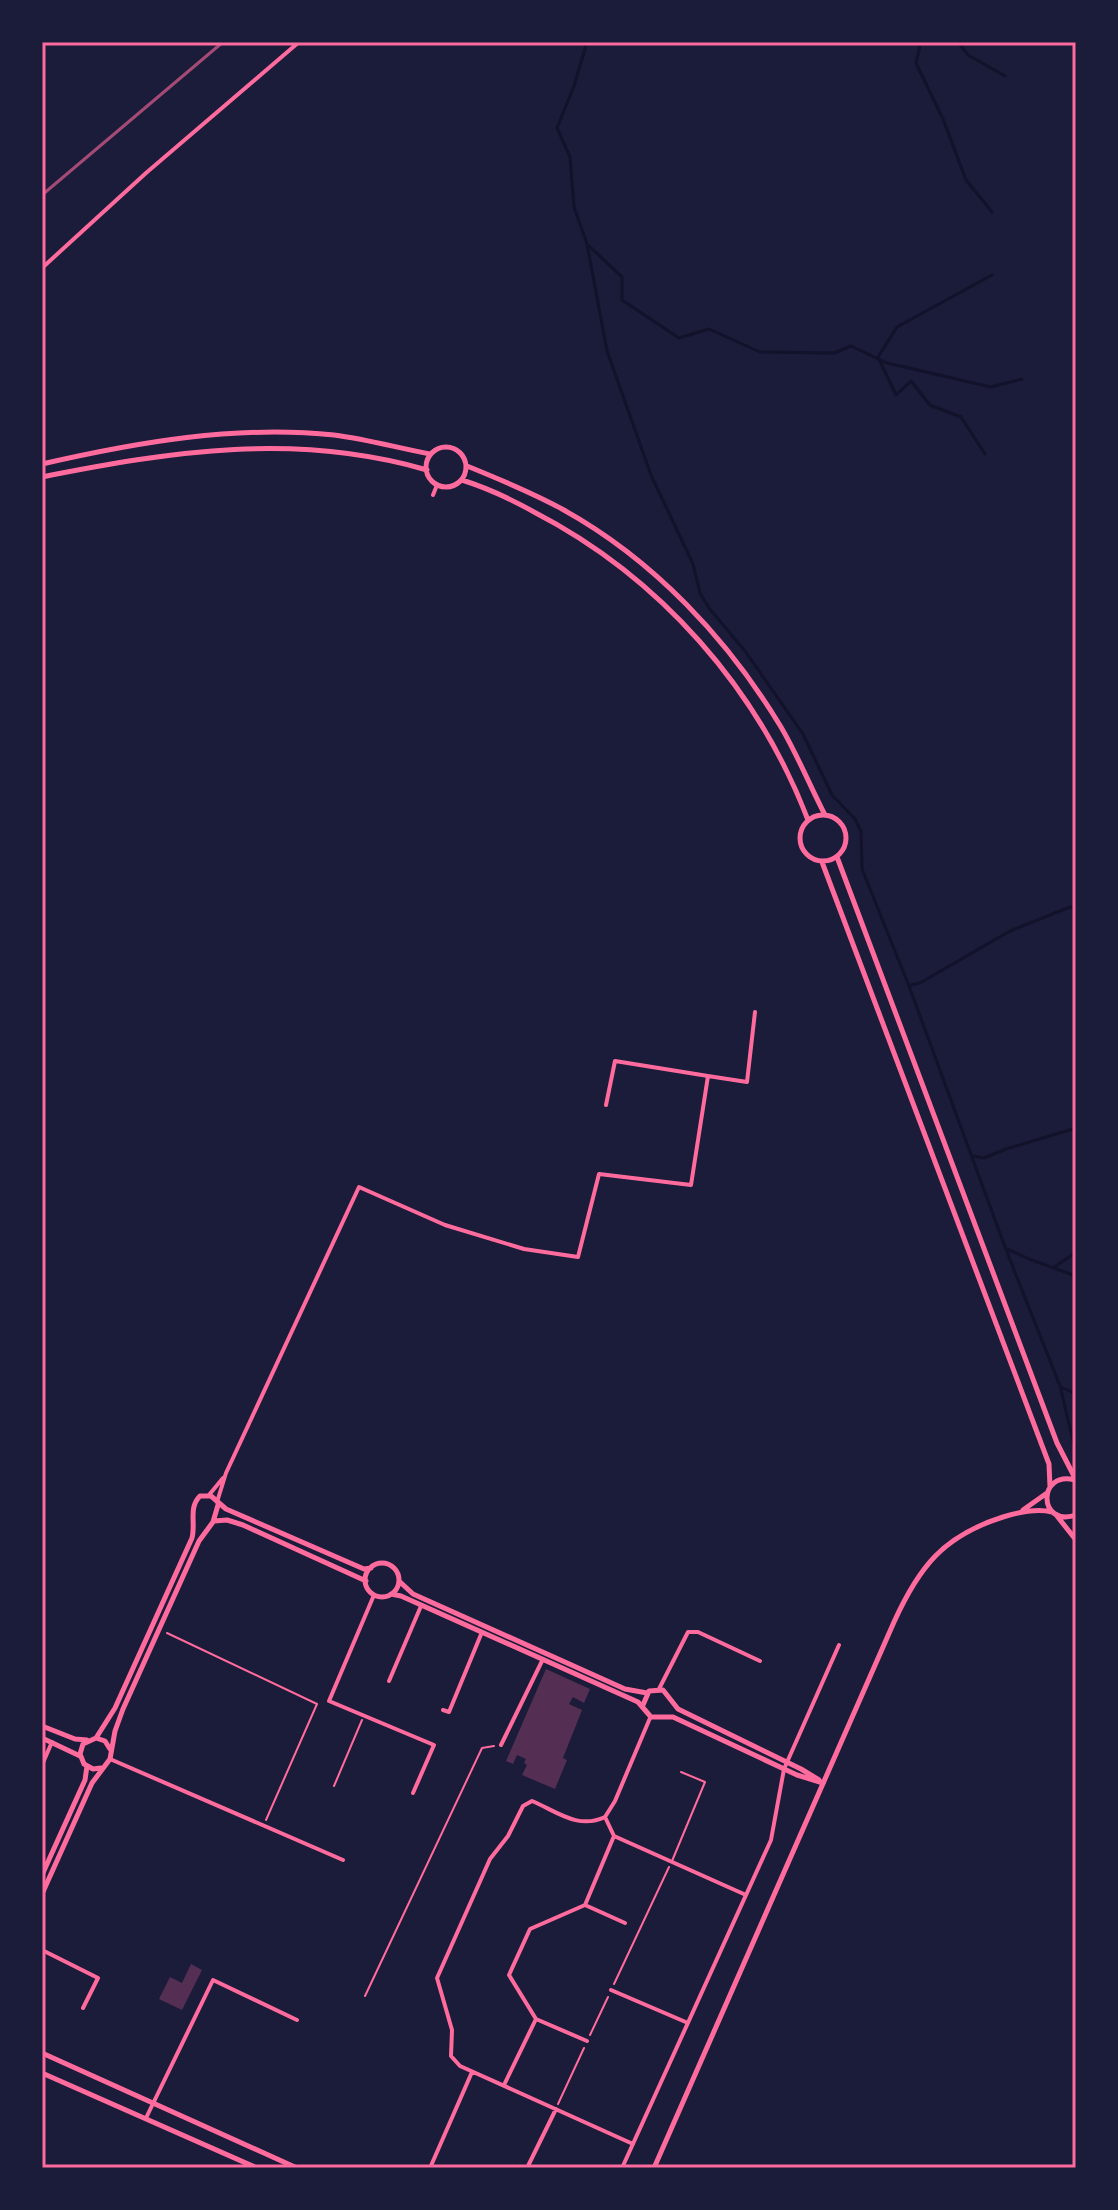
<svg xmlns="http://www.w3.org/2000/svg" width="1118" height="2210" font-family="'PT Serif',serif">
  <rect width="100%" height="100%" fill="#1b1b3a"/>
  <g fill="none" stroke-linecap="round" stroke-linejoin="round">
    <!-- stream -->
    <path stroke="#12122b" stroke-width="3" d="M587 42 574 86 557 128 570 157 574 207 587 244 607 351 651 475 693 564 700 593 709 608 745 651 803 734 832 795 855 819 861 831 862 869 909 986 1005 1247 1060 1386 1076 1453
      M921 42 916 63 943 119 966 180 992 212
      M958 42 968 55 1005 76
      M588 245 622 277V300L679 338 709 329 760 352 834 353 851 346 887 363 991 387 1022 379
      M985 454 961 417 930 405 911 381 896 395 878 357 897 327 992 275
      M911 985 920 983 1010 931 1070 907 1076 908
      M973 1156 984 1158 1006 1149 1076 1128
      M1005 1248 1029 1259 1076 1276
      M1053 1268 1076 1252
      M1061 1387 1076 1394"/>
  </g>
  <!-- building -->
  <path fill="#542f53" d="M546 1669 590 1689 584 1703 573 1697 569 1704 582 1710 563 1758 567 1760 555 1789 522 1775 527 1765 524 1763 526 1759 517 1755 513 1764 506 1761Z
    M191 1964 202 1970 182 2010 159 1999 170 1977 182 1983Z"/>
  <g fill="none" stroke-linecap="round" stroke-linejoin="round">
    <!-- path -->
    <path stroke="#ff6b9d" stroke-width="2" d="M167 1633 317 1704 266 1820
      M334 1786 362 1720
      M614 1984 669 1867
      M365 1996 482 1748 494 1746
      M590 2035 608 1997
      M558 2104 584 2048"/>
    <!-- service -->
    <path stroke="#ff6b9d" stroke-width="2" d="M672 1861 705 1782 681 1772"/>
    <!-- minor -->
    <path stroke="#ff6b9d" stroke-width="4" d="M42 268 146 173 299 42
      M433 495 437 485
      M708 1076 747 1082 755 1012
      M209 1495 223 1478
      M217 1502 226 1473 359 1187 445 1225 524 1249 578 1257 599 1174 691 1185 708 1076 615 1061 606 1105
      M374 1595 329 1701 434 1745 413 1793
      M389 1681 421 1606
      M659 1689 688 1632H698L760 1661
      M443 1710 449 1712 482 1632
      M501 1745 543 1659
      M110 1759 343 1860
      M42 1765 52 1742
      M605 1817 615 1801 650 1718
      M585 1905 625 1923
      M42 1950 98 1978 83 2008
      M611 1990 688 2023
      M536 2019 587 2041
      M504 2085 536 2019 509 1975 530 1929 585 1905 614 1836
      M146 2118 213 1980 297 2020
      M633 2144 460 2066 451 2056 452 2030 437 1978 490 1859 508 1836 523 1806 532 1801C556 1811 578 1830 605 1817L614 1836 746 1895
      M373 2168H390
      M430 2168 472 2072
      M527 2168 556 2109
      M622 2168 771 1840 784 1769 839 1645"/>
    <!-- tertiary -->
    <path stroke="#ff6b9d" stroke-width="5" d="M214 1521 227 1520 243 1525 366 1581
      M365 1580a17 17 0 1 1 34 0a17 17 0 1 1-34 0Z
      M399 1581 413 1594 625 1689 647 1693
      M391 1594 401 1596 638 1702 651 1717H673L797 1775 823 1783
      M643 1705 649 1691 663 1690 678 1709 801 1769 819 1780
      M42 1726 75 1739 87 1740
      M42 1738 80 1756
      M96 1738 115 1708 192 1538C196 1523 188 1508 200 1496H211L226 1509 364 1569 371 1568
      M101 1768 93 1769 84 1764 80 1754 83 1744 96 1738 105 1741 110 1749
      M42 1875 85 1780 87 1766
      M42 1894 92 1783 110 1759 115 1731 123 1709 199 1541 213 1522 218 1505"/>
    <!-- secondary -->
    <path stroke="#ff6b9d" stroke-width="5" d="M426 467a20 20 0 1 1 40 0a20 20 0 1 1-40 0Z
      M42 464C138 442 235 425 334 435 366 439 398 448 430 454
      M467 466C499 479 531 492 562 509 653 559 728 639 781 727 798 756 810 786 825 815
      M42 477C173 451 296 432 427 470
      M462 480C487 488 511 499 534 512 660 577 758 689 808 820
      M800 838a23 23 0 1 1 46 0a23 23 0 1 1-46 0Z
      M837 857 1057 1443 1076 1480
      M822 862 1049 1464 1050 1487
      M1075 1480C1037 1470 1038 1528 1076 1515
      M1023 1510 1047 1493
      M1057 1516 1076 1540
      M42 2053 297 2168
      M42 2073 257 2168
      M654 2168 894 1622C919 1567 943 1536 1003 1517 1019 1512 1036 1508 1052 1512"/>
    <!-- rail -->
    <path stroke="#a44b75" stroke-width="3" d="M42 195 223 42"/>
  </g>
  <!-- border -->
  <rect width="1118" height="2210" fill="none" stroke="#1b1b3a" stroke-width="88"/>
  <rect x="44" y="44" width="1030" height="2122" fill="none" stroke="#ff6b9d" stroke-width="3"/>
</svg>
